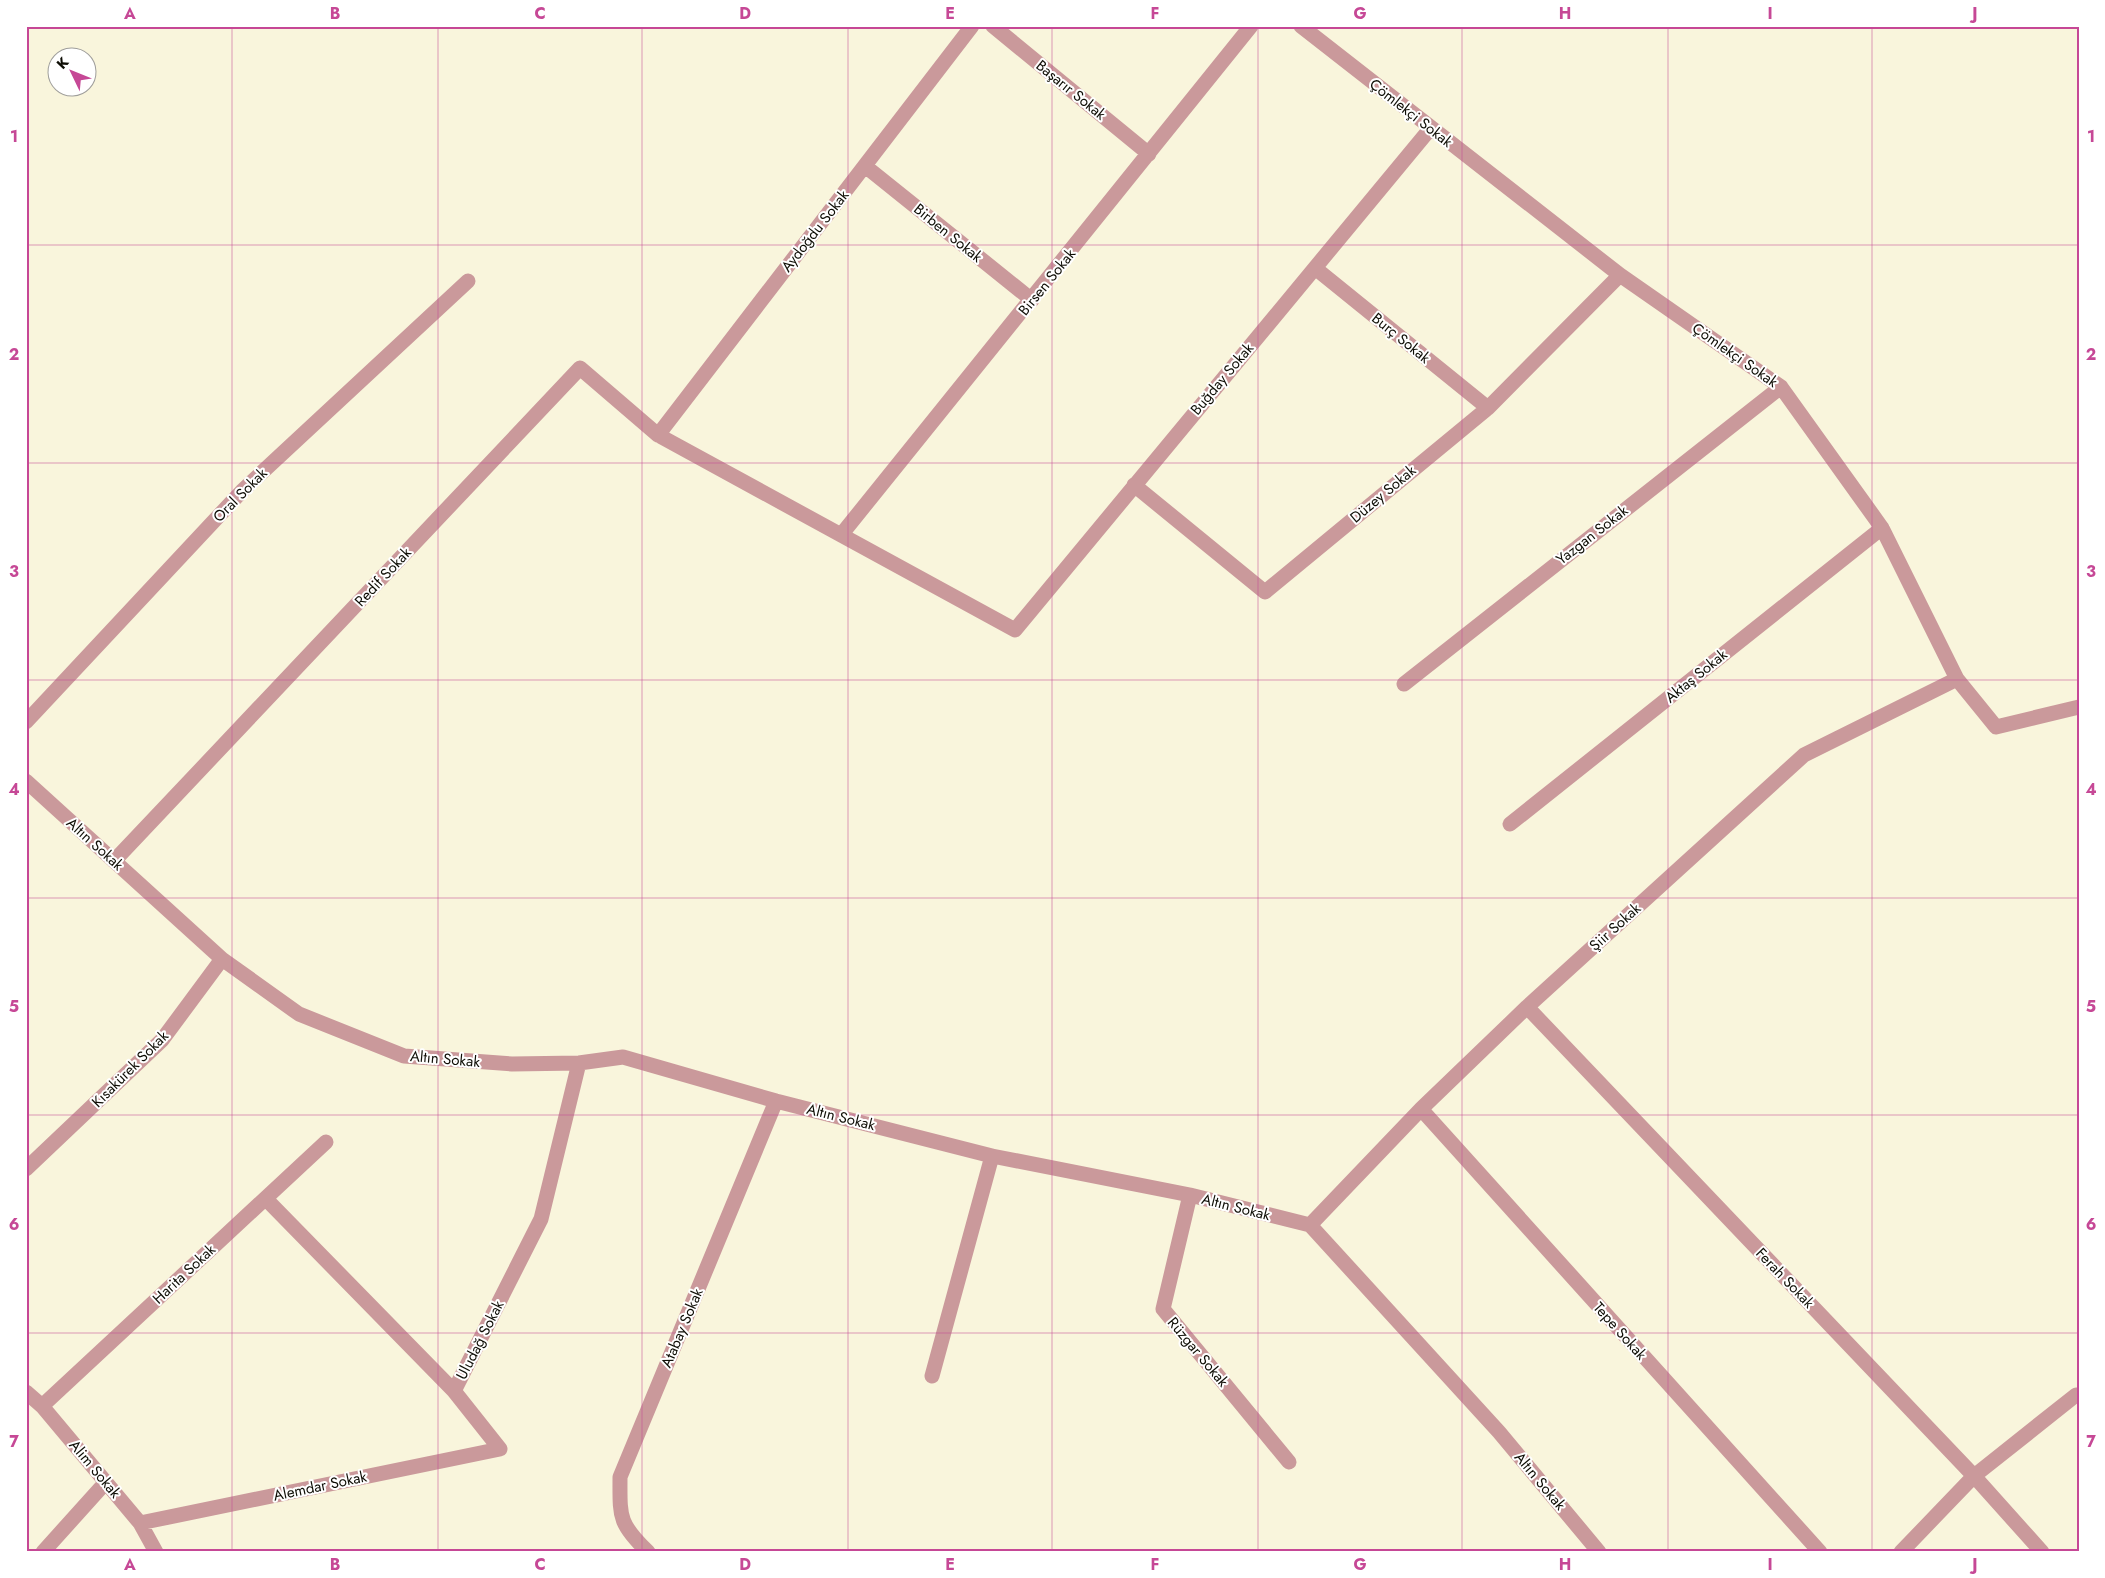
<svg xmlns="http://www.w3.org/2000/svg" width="2105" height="1578" font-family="Jost,sans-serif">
  <rect width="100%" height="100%" fill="#f9f5dc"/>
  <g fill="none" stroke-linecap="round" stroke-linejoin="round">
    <!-- minor -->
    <path stroke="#ca999b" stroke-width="15" d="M993 26 1149 154
      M1301 26 1620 275 1781 387 1882 528 1957 679 1996 727 2079 707
      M865 166 1032 300
      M1315 268 1488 408
      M658 435 972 26
      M1134 485 1265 592 1488 408 1620 275
      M841 535 1251 26
      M1404 684 1781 387
      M26 722 242 491 468 281
      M26 781 222 959 299 1014 404 1056 512 1064 579 1063 623 1057 776 1101 992 1156 1190 1195 1310 1225 1499 1432 1599 1552
      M1510 824 1882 528
      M114 861 580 368 658 435 1015 630 1430 129
      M1527 1007 1974 1476 2042 1552
      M1421 1109 1820 1552
      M26 1169 162 1040 222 959
      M1190 1195 1163 1309 1289 1462
      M266 1199 454 1391 541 1219 579 1063
      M1310 1225 1421 1109 1527 1007 1804 755 1957 679
      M932 1376 992 1156
      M26 1392 42 1406 140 1523 156 1552
      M42 1406 326 1142
      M140 1523 500 1449 454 1391
      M43 1552 106 1482
      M648 1552C618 1523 620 1517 620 1477L776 1101
      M1901 1552 1974 1476 2076 1395H2079"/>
  </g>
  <!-- grid -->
  <path fill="none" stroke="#c64896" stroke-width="1" stroke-opacity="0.55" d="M232 26V1552M438 26V1552M642 26V1552M848 26V1552M1052 26V1552M1258 26V1552M1462 26V1552M1668 26V1552M1872 26V1552M26 245H2079M26 463H2079M26 680H2079M26 898H2079M26 1115H2079M26 1333H2079"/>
  <g text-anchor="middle" stroke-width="4" stroke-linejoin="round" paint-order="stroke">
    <!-- street labels -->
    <g font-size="15" fill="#0e0d05" stroke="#fff">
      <text transform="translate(1071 90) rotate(39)" y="5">Başarır Sokak</text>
      <text transform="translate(1411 113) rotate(38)" y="5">Çömlekçi Sokak</text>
      <text transform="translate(815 231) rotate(-52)" y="5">Aydoğdu Sokak</text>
      <text transform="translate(948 233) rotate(39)" y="5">Birben Sokak</text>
      <text transform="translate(1047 282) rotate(-51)" y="5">Birsen Sokak</text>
      <text transform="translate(1401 338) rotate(39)" y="5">Burç Sokak</text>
      <text transform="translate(1735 355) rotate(35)" y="5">Çömlekçi Sokak</text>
      <text transform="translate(1222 379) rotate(-50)" y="5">Buğday Sokak</text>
      <text transform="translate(1383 494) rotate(-40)" y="5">Düzey Sokak</text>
      <text transform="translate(240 495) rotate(-45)" y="5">Oral Sokak</text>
      <text transform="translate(1592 535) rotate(-38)" y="5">Yazgan Sokak</text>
      <text transform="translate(383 577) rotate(-47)" y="5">Redif Sokak</text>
      <text transform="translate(1696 676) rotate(-39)" y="5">Aktaş Sokak</text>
      <text transform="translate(95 844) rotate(42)" y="5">Altın Sokak</text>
      <text transform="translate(1615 927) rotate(-42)" y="5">Şiir Sokak</text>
      <text transform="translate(445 1059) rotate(5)" y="5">Altın Sokak</text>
      <text transform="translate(130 1069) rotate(-45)" y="5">Kısakürek Sokak</text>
      <text transform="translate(841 1117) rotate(14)" y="5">Altın Sokak</text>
      <text transform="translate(1236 1207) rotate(14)" y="5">Altın Sokak</text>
      <text transform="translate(184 1274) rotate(-43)" y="5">Harita Sokak</text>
      <text transform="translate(1785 1278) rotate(46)" y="5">Ferah Sokak</text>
      <text transform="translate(682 1328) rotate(-67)" y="5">Atabay Sokak</text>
      <text transform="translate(1620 1331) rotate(48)" y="5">Tepe Sokak</text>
      <text transform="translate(480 1340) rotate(-63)" y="5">Uludağ Sokak</text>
      <text transform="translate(1198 1352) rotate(50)" y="5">Rüzgar Sokak</text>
      <text transform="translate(95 1469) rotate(50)" y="5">Alim Sokak</text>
      <text transform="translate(1540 1481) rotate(50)" y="5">Altın Sokak</text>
      <text transform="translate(320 1486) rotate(-12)" y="5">Alemdar Sokak</text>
    </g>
  </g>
  <!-- border -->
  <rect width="2105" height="1578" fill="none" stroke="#ffffff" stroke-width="55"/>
  <!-- north arrow -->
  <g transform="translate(72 72) rotate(313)"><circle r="24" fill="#ffffff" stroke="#9f9e9b"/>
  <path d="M0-4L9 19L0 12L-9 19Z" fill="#c64896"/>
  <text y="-8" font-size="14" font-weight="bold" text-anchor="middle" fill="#0e0d05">K</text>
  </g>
  <rect x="28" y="28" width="2050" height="1522" fill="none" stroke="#c64896" stroke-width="2"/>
  <g font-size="16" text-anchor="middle" font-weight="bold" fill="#c64896">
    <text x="130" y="19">A</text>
    <text x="335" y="19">B</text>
    <text x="540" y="19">C</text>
    <text x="745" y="19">D</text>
    <text x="950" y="19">E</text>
    <text x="1155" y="19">F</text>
    <text x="1360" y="19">G</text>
    <text x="1565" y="19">H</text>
    <text x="1770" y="19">I</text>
    <text x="1975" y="19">J</text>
    <text x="14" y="142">1</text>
    <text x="2091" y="142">1</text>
    <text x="14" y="360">2</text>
    <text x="2091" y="360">2</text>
    <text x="14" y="577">3</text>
    <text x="2091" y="577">3</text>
    <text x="14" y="795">4</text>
    <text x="2091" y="795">4</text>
    <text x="14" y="1012">5</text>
    <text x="2091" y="1012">5</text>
    <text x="14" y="1230">6</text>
    <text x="2091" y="1230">6</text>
    <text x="14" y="1447">7</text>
    <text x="2091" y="1447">7</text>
    <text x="130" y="1570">A</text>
    <text x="335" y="1570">B</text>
    <text x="540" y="1570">C</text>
    <text x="745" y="1570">D</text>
    <text x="950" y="1570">E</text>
    <text x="1155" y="1570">F</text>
    <text x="1360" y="1570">G</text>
    <text x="1565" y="1570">H</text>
    <text x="1770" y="1570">I</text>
    <text x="1975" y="1570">J</text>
  </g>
</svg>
